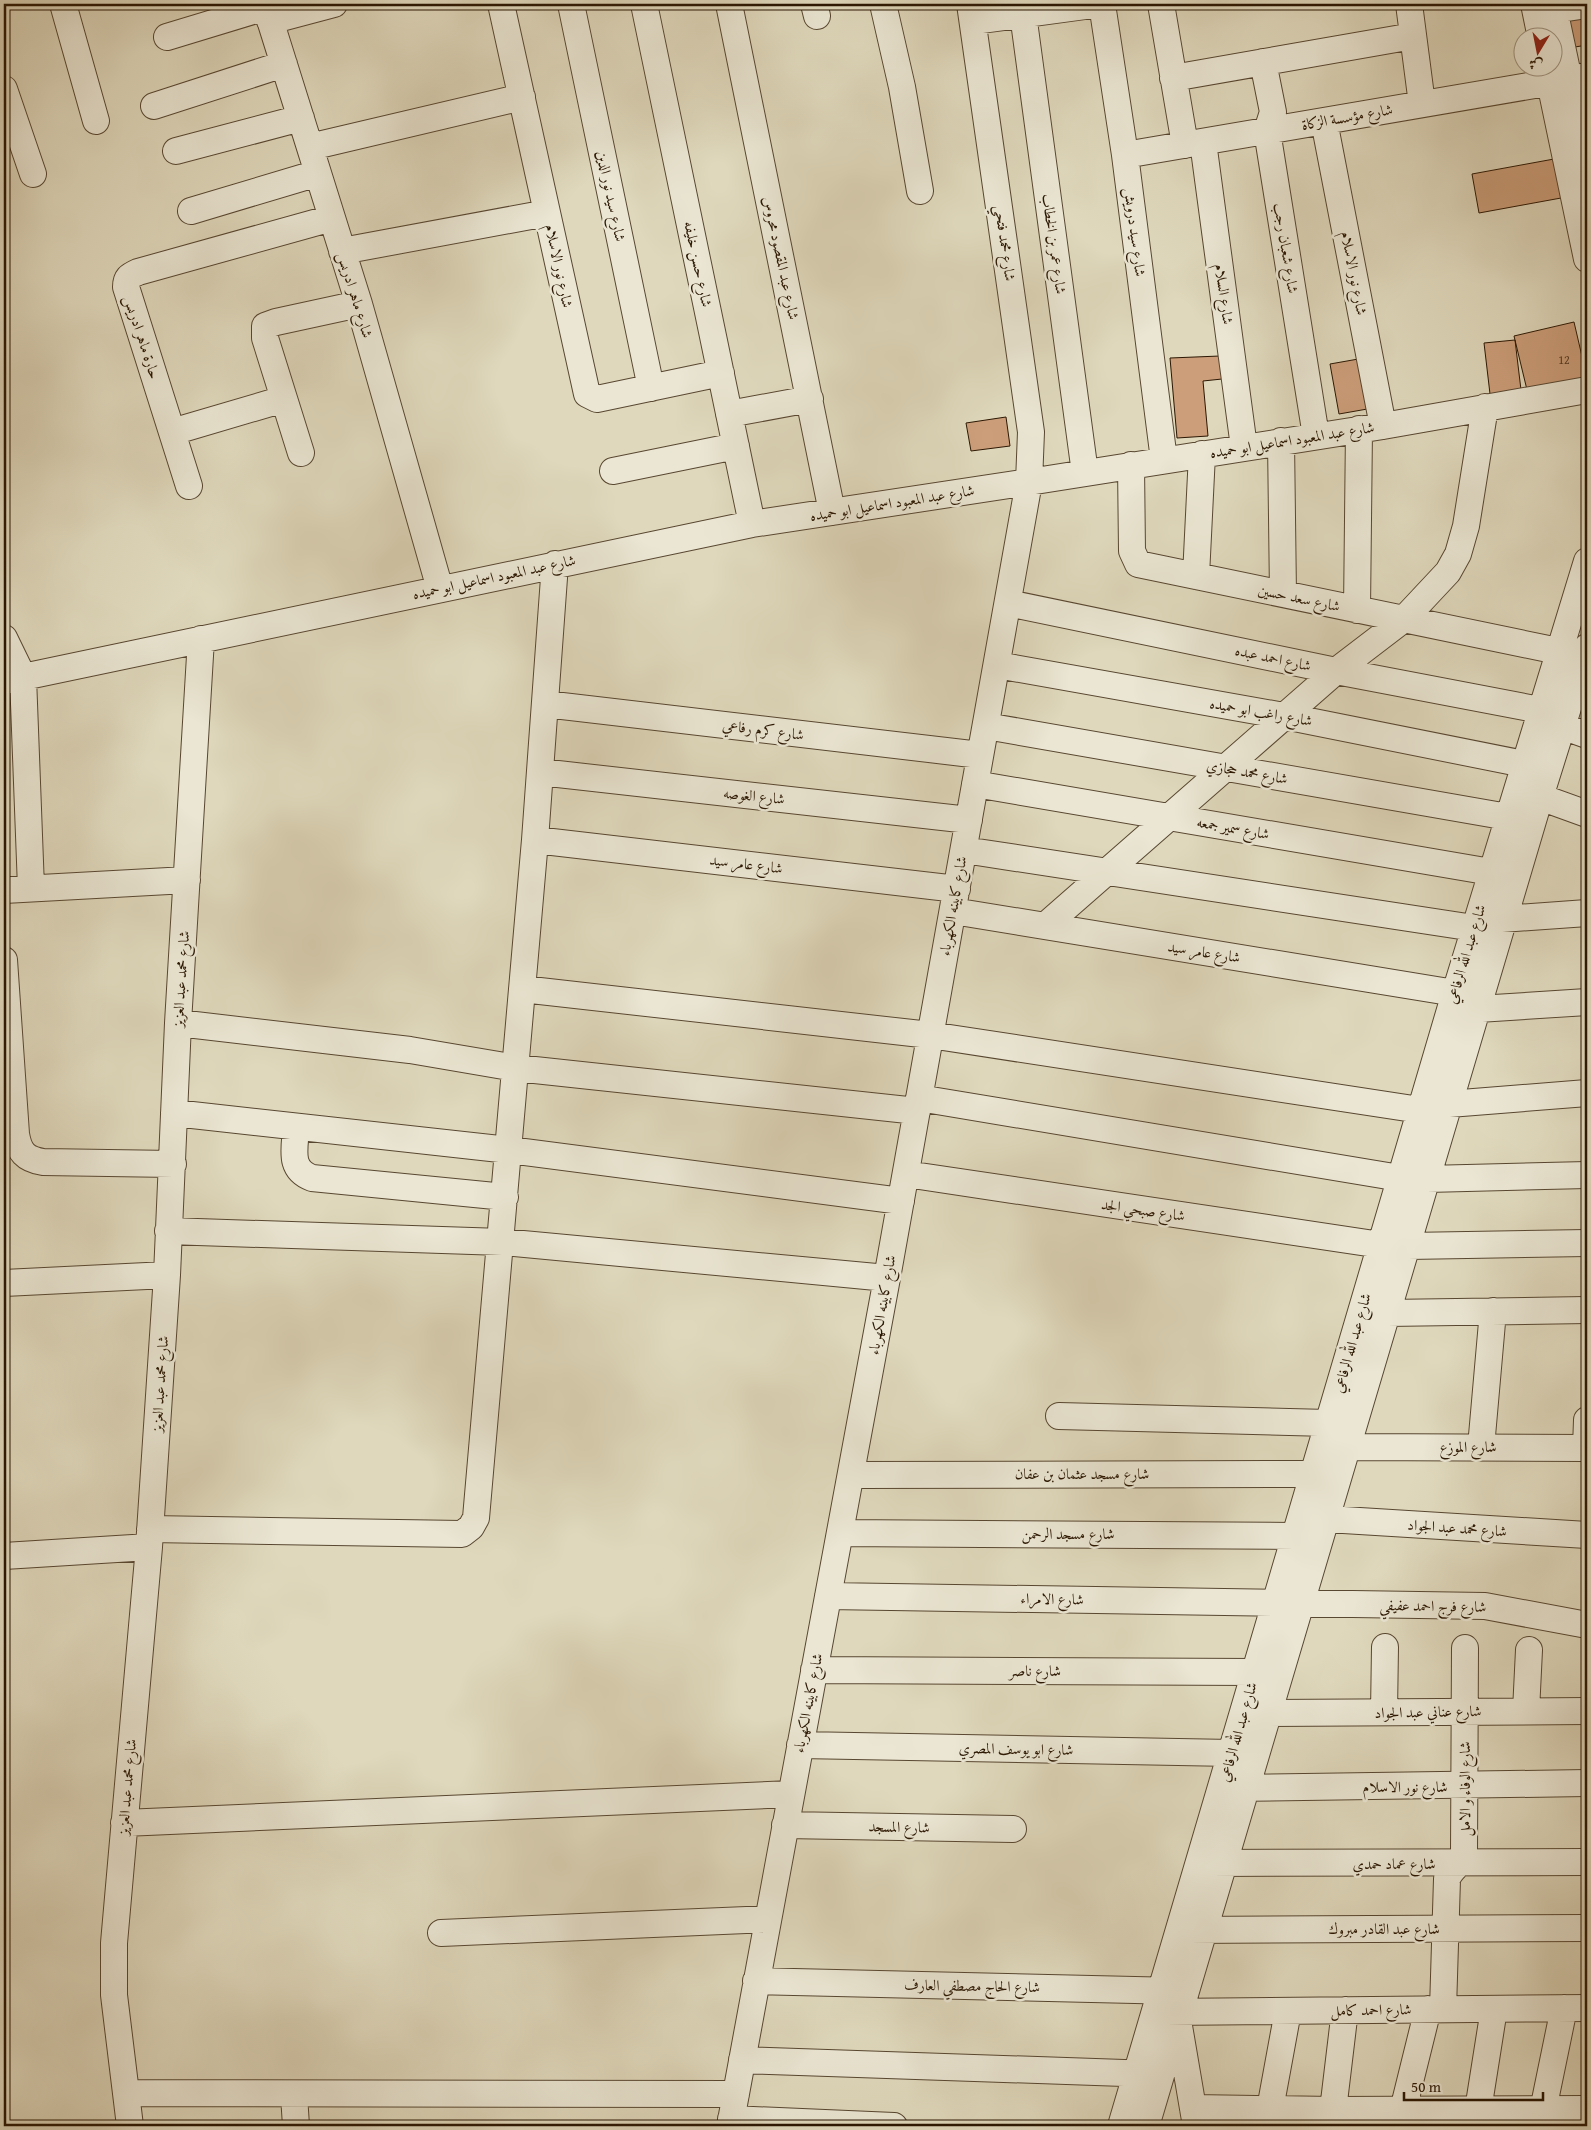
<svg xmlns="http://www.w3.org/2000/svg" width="1591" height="2130" font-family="'Gentium Book Plus',Amiri,serif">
  <rect width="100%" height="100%" fill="#dfd8bc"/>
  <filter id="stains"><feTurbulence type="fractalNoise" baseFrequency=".004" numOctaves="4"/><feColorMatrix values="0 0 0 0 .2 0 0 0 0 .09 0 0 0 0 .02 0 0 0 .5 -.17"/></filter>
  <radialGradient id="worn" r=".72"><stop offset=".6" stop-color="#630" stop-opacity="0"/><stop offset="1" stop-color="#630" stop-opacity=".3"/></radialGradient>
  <!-- building -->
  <path fill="#cc9e7a" stroke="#2b1703" d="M1587 16V45L1563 49 1558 21Z
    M1565 157 1572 196 1479 213 1472 174Z
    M1574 322 1587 378 1528 394 1514 336Z
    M1515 340 1521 390 1490 394 1484 343Z
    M1220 356 1222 379 1203 381 1208 436 1177 438 1170 358Z
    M1364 358 1373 408 1339 414 1330 364Z
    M1006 417 1010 446 971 451 966 423Z"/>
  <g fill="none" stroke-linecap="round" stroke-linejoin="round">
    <!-- minor casing -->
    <g stroke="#584731" stroke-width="28">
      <path id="minor" d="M63 4 96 121
        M265 4 359 304 440 589
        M501 4 587 394 597 399 721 373
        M571 4 651 388
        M644 4 752 524
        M729 4 832 512
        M814 4 817 16
        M883 4 902 87 920 191
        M1102 4 1125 155 1164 460
        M1161 4 1185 145
        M1409 4 1422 104
        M1534 4 1541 38
        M1553 4 1587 165
        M1554 10 1587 5
        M1023 14 1085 473
        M270 21 334 4
        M974 21 1100 4
        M167 37 266 7
        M1263 62 1273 112 1267 131 1316 436
        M1547 68 1587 259
        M1173 78 1413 36
        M4 89 33 174
        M154 106 284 64
        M1324 121 1383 426
        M1203 142 1244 447
        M310 147 522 97
        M176 151 301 118
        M1125 155 1587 76
        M191 211 318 173
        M342 251 547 213
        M729 414 810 399
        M172 432 284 399
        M1281 441 1283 594
        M301 453 265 338V326L276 322 359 304
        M1131 465 1132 551 1138 564 1558 651
        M613 471 736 446
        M189 486 126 287C126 278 129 276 138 272L332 218
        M1196 576 1202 454
        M1008 603 1336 671 1540 710
        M1357 610 1359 429
        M4 638 23 677 31 888
        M997 665 1284 716 1524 764
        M4 681 752 524 1029 482 1383 426 1587 390
        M545 704 980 755
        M986 726 1508 817
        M1562 726 1587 735
        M540 772 969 820
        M975 784 1491 872
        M1540 797 1587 814
        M535 840 957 889
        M964 850 1474 928
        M4 890 187 880
        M953 911 1455 993
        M1488 920 1587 913
        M1046 925 1336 671 1404 619 1448 572 1458 554 1466 526 1485 407
        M4 960 16 1134C19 1152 25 1159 43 1162L173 1164
        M522 989 930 1035 1420 1110
        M1478 1009 1587 1002
        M178 1023 410 1050 516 1068 917 1111
        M919 1098 1400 1178
        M1449 1104 1587 1093
        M174 1113 509 1150 901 1201
        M296 1127C295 1149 288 1169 312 1178L505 1197
        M906 1174 1381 1245
        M1427 1179 1587 1175
        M168 1231 502 1242 887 1278
        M1408 1246 1587 1243
        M4 1283 167 1275
        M1387 1313 1587 1310
        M1059 1416 1328 1423
        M1348 1447 1587 1448
        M1481 1447 1493 1311
        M1586 1448 1587 1420
        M851 1475 1314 1474
        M1327 1519 1587 1535
        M150 1529 462 1534 471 1527 476 1518 535 840 555 564
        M840 1533 1295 1536
        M4 1556 149 1547
        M828 1596 1485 1606 1587 1625
        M814 1670 1256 1672
        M1526 1711 1529 1650
        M1384 1712 1385 1647
        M1269 1713 1587 1711
        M800 1745 1232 1753
        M1231 1788 1587 1783
        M124 1823 791 1794
        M785 1825 1013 1829
        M1208 1863 1587 1862
        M1188 1930 1587 1928
        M441 1933 768 1919
        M756 1981 1178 1991
        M1443 2009 1447 1879C1451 1868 1462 1864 1464 1854L1465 1648
        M1166 2012 1587 2008
        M1179 2026 1196 2126
        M742 2060 1153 2074
        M126 2093 736 2094
        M294 2095 296 2126
        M1193 2108 1333 2110 1587 2109
        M1270 2109 1288 2011
        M1333 2110 1345 2010
        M1403 2110 1428 2009
        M1478 2110 1494 2009
        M1543 2110 1564 2008
        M731 2119 894 2126
        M130 2126 114 1995V1943L149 1547 167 1275 178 1023 201 639
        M730 2126 887 1278 1029 482 1031 432 970 4
        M1121 2126 1455 993 1587 561
        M1146 2126 1540 797 1587 647"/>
    </g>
    <!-- minor -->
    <use href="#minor" stroke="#eae6d3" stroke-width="26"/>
  </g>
  <g text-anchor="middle" stroke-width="5" stroke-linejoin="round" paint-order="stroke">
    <!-- number labels -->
    <g font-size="12" fill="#533921">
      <text x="1564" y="364">12</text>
    </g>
    <!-- street labels -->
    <g font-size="15" fill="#2b1703" stroke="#eae6d3">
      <text transform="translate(1347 117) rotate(-10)" y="5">شارع مؤسسة الزكاة</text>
      <text transform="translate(611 196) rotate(78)" y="5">شارع سيد نور الدين</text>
      <text transform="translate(1135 232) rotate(83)" y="5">شارع سيد درويش</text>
      <text transform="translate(1005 243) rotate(82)" y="5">شارع محمد فتحي</text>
      <text transform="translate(1054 244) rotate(82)" y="5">شارع عمر بن الخطاب</text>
      <text transform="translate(1286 248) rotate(81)" y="5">شارع شعبان رجب</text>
      <text transform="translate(781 258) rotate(78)" y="5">شارع عبد المقصود محروس</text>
      <text transform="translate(698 264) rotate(78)" y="5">شارع حسن خليفه</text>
      <text transform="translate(559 266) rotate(78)" y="5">شارع نور الاسلام</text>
      <text transform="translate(1354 273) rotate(79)" y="5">شارع نور الاسلام</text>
      <text transform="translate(1224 294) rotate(82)" y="5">شارع السلام</text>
      <text transform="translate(355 295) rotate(73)" y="5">شارع ماهر ادريس</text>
      <text transform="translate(142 337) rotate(72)" y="5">حارة ماهر ادريس</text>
      <text transform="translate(1292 440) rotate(-9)" y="5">شارع عبد المعبود اسماعيل ابو حميده</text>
      <text transform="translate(892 503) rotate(-9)" y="5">شارع عبد المعبود اسماعيل ابو حميده</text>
      <text transform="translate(494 577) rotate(-12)" y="5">شارع عبد المعبود اسماعيل ابو حميده</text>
      <text transform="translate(1299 598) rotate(12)" y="5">شارع سعد حسين</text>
      <text transform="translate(1273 658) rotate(12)" y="5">شارع احمد عبده</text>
      <text transform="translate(1261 712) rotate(10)" y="5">شارع راغب ابو حميده</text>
      <text transform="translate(763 730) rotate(7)" y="5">شارع كرم رفاعي</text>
      <text transform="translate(1247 772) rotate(10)" y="5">شارع محمد حجازي</text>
      <text transform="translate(754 796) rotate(6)" y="5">شارع الغوصه</text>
      <text transform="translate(1233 828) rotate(10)" y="5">شارع سمير جمعه</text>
      <text transform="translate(746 864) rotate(7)" y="5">شارع عامر سيد</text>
      <text transform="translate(953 906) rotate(-80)" y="5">شارع كابينه الكهرباء</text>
      <text transform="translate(1204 952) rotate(9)" y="5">شارع عامر سيد</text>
      <text transform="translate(1466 954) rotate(-73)" y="5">شارع عبد الله الرفاعي</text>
      <text transform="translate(181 979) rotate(-86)" y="5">شارع محمد عبد العزيز</text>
      <text transform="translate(1143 1210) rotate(8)" y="5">شارع صبحي الجد</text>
      <text transform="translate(882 1305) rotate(-80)" y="5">شارع كابينه الكهرباء</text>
      <text transform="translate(1352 1343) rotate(-74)" y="5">شارع عبد الله الرفاعي</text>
      <text transform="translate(160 1384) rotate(-86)" y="5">شارع محمد عبد العزيز</text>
      <text x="1468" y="1452">شارع الموزع</text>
      <text x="1082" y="1479">شارع مسجد عثمان بن عفان</text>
      <text transform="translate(1457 1528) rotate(4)" y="5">شارع محمد عبد الجواد</text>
      <text x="1068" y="1539">شارع مسجد الرحمن</text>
      <text transform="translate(1052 1599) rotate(1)" y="5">شارع الامراء</text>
      <text transform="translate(1433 1606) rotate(1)" y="5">شارع فرج احمد عفيفي</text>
      <text x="1035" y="1676">شارع ناصر</text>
      <text transform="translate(808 1703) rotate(-79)" y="5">شارع كابينه الكهرباء</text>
      <text transform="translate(1428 1712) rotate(-1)" y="5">شارع عناني عبد الجواد</text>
      <text transform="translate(1238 1732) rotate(-74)" y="5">شارع عبد الله الرفاعي</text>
      <text transform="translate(1016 1749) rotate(1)" y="5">شارع ابو يوسف المصري</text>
      <text transform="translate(127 1787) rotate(-85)" y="5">شارع محمد عبد العزيز</text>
      <text x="1405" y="1792">شارع نور الاسلام</text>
      <text transform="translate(1465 1789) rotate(-90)" y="5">شارع الوفاء و الامل</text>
      <text transform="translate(899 1827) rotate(1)" y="5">شارع المسجد</text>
      <text x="1394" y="1869">شارع عماد حمدي</text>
      <text x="1384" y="1934">شارع عبد القادر مبروك</text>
      <text transform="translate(972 1986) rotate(1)" y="5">شارع الحاج مصطفي العارف</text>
      <text transform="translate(1371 2010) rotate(-1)" y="5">شارع احمد كامل</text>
    </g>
  </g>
  <!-- margin -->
  <rect width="1591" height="2130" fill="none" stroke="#dfd8bc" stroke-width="20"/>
  <rect x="5" y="5" width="1581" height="2120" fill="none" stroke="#2b1703" stroke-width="2.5"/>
  <rect x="10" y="10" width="1571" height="2110" fill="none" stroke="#2b1703"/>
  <!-- north arrow -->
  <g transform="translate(1538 52) rotate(190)"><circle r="24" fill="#eae6d3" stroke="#9e9380"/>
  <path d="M0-4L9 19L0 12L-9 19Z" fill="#8f2418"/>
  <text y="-8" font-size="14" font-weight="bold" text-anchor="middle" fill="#2b1703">ش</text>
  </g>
  <!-- scale -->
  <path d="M1404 2092v8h139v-8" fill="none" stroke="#2b1703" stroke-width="2.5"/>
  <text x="1411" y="2092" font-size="15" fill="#2b1703" stroke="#eae6d3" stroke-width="4" paint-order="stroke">50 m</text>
  <rect width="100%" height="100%" filter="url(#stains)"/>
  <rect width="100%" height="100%" fill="url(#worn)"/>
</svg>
